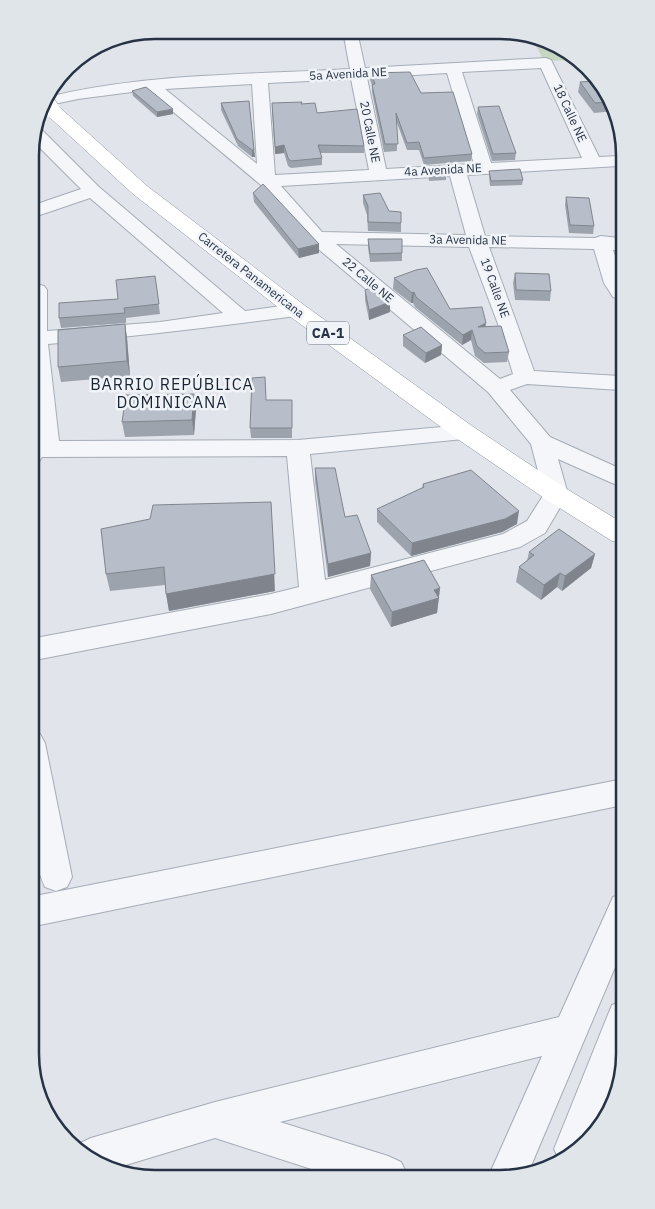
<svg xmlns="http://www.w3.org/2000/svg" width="655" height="1209" font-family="'IBM Plex Sans',sans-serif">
  <rect width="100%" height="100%" fill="#e1e5eb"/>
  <!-- green -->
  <path fill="#c7d6c1" d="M531 36 580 60 544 61Z"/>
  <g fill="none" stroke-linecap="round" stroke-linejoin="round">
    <!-- minor casing -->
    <g stroke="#a5acb6" stroke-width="2">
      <path id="minor" d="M343 31H357L365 68 546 58 551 60 599 157 619 156V166L467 175 485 236 595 238 601 236 619 238V250H613L620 270V299L613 297 604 283 594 249 489 247 534 371 620 376V390L527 384 510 390 550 437 621 469V487L558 459 568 494 545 533 520 547 271 614 30 661V639L271 594 299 587 287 456 42 457 39 462 31 464V441L36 437 31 382V286L37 284 44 286 47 290V331L160 322 223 313 90 198 31 218V206L81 189 31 139 35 126 39 127 99 187 245 311 296 304 303 306 306 310 303 314 296 316C214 327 131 337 48 344L59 441 298 440 464 425 472 427 475 432 472 437 464 439 310 454 325 580 503 534 527 521 544 494 531 444 488 392 310 242 261 185 147 90 78 99 40 107 44 98C142 73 249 75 350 69ZM541 68 582 158 491 163 462 72ZM447 73 474 164 386 169 367 78ZM351 79 369 170 275 175 268 83ZM252 84 257 164 165 89ZM450 176 466 235 322 232 281 186ZM336 244 469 247 498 324 513 374 500 379Z
        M30 731 40 734 45 743 72 877 67 887 56 891 45 887C25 843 30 779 30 731Z
        M623 779V805L30 927V897Z
        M624 893V946L528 1173H490L542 1056 280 1122 388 1156 401 1162 407 1174 330 1175 215 1138 116 1168 75 1150 78 1144 91 1138 215 1102 559 1017 613 897Z
        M624 1000 625 1061 598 1131 559 1159 554 1149 607 1017 612 1005Z"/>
    </g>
    <!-- highway casing -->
    <g stroke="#8692a3" stroke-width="1">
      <path id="highway" d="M51 104 57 105 147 186 304 305 472 426 565 488 621 522V543L612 541 547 500 456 438 288 315 133 194 45 113 42 109 45 105Z"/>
    </g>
    <!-- minor -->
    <use href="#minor" fill="#f4f6f9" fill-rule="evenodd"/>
    <!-- highway -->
    <use href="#highway" fill="#fff" fill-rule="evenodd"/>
    <!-- highway-bridge casing -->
    <g stroke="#8692a3" stroke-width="18" stroke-linecap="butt">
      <path id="highway-bridge" d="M43 99 51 109"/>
    </g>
    <!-- highway-bridge -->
    <use href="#highway-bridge" stroke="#fff" stroke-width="17"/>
  </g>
  <!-- wall -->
  <path fill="#9da3ad" d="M371 73 421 93 472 154 471 161 424 165 419 150H407L397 123V151L384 152 372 92V85L370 80Z
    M596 81 616 110 615 111 594 113 578 92 580 82Z
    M132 91 173 114 157 117 133 96Z
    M249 101 255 157H252L238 146 221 110V103Z
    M302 104 317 113 364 146V153H320L322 158V165L291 168 288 166 284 153 275 154 272 111Z
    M478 107 516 153 515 160 492 161 477 114Z
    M489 171 523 180 522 185 490 186 489 176Z
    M428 174 446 175V180L429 181Z
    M253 193 319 244V253L299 258 254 202Z
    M363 195 389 211 401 223V232L368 231 367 215 363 203Z
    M566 197 594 226 593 234 569 233 565 205Z
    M368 239 402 253V261L370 262 368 247Z
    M515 273 551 291 550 301 515 300 513 283Z
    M155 276 160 314 126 318V323L61 328 59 318 118 299Z
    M394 278 450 309 486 327 509 352 507 362 484 363 475 356 471 340 462 345 415 307 413 303H411L393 289Z
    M365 290 390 302V312L369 320 365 300Z
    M125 324 127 338 130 376 61 382 58 367Z
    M403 335 442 345 441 355 425 363 403 346Z
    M266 400H292V438H251L250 428Z
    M196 409 194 435 125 437 122 422Z
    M315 468 345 517 371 553 370 566 328 577 315 481Z
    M423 484 517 524 502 532 411 556 377 522V509L422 488Z
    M101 529 275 591 169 611 165 585 110 591 106 574Z
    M529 552 595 554 591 568 562 591 557 587 541 600 516 582 519 567 527 561Z
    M371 575 440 588 437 613 391 627 370 589Z"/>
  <!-- shaded-wall -->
  <path fill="#80858d" d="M173 109V114L157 117V112Z
    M284 145V153L275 154V147Z
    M252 150H254L255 157H252Z
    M319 244V253L299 258 298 249Z
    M414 292 413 303H411L412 293Z
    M390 302V312L369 320V310Z
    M486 323 485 333 478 327Z
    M125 324 127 338 130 376 127 361Z
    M472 330 471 340 462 345 463 335Z
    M442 345 441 355 425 363 426 353Z
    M194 394 196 409 194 435 192 420Z
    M271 502 275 591 169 611 166 594Z
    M519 511 517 524 502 532 411 556 412 543Z
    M371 553 370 566 328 577V564Z
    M595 554 591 568 562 591 565 576Z
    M560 573 557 587 541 600 544 585Z
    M440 588 437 613 391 627 392 612 434 590Z"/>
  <!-- building -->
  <path fill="#b7bec9" stroke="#80858d" d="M410 72 421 93 453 92 472 154 424 158 419 142 407 143 396 113 398 144H385L372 85 375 84 371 73Z
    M596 81 610 102 595 103 580 82Z
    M146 87 173 109 157 112 132 91Z
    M249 101 254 150H252L237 139 221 103Z
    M302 102 301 104 315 103 317 113 357 109 364 146 318 145 322 158 291 161 288 158 284 145 275 147 272 103Z
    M499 106 516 153 493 154 478 107Z
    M520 169 523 180 491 181 489 171Z
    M446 173V175L429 176 428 174Z
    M263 184 319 244 298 249 253 193Z
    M380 193 389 211 401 212V223L368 222V206L363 195Z
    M566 197 589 198 594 226 570 225Z
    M368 239H402V253L370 254Z
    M427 268 450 309 482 307 486 323 478 327 501 326 509 352 485 353 477 346 472 330 463 335 416 297 414 292 412 293 394 278 416 270Z
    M515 273 549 274 551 291 516 290Z
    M155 276 159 304 124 308 125 313 59 318V303L118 299 116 280Z
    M373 287 390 302 369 310 365 290Z
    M125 324 127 361 58 367V330Z
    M421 327 442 345 426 353 403 335Z
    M265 377 266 400H292V428H250L252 378Z
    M194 394 192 420 122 422 126 395Z
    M315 468H335L345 517 357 515 371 553 328 564Z
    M471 470 519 511 505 519 412 543 377 509 424 487 423 484Z
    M271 502 275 574 166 594 164 567 106 574 101 529 150 519 153 505Z
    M559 529 595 554 565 576 560 573 544 585 519 567 534 555 529 552Z
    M424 560 440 588 434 590 439 598 392 612 371 575Z"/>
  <g text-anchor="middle" stroke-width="5" stroke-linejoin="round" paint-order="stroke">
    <!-- far-street labels -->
    <g font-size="12" fill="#273345" stroke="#f0f4f8">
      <text transform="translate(348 74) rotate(-3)" y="4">5a Avenida NE</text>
      <text transform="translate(570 113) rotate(65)" y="4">18 Calle NE</text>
      <text transform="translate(370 132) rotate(79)" y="4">20 Calle NE</text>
      <text transform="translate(443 170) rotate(-3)" y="4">4a Avenida NE</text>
      <text transform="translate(468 240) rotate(1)" y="4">3a Avenida NE</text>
      <text transform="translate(251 275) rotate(38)" y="4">Carretera Panamericana</text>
      <text transform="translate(368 280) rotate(40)" y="4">22 Calle NE</text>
      <text transform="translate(495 288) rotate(70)" y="4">19 Calle NE</text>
    </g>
    <!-- shield labels -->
    <rect fill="#f0f4f8" stroke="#636d7b" stroke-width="1" x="307" y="321.5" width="42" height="23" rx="4"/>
    <g font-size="14" font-weight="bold" fill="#273345">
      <text x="328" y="338">CA-1</text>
    </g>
    <!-- neighbourhood labels -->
    <g font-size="16" letter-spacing="1" fill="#192435" stroke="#f0f4f8">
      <text x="172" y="390">BARRIO REPÚBLICA<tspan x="172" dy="18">DOMINICANA</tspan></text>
    </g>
  </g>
  <!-- crop -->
  <path d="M0 0H655V1209H0ZM155 39H500A116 116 0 0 1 616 155V1054A116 116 0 0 1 500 1170H155A116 116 0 0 1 39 1054V155A116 116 0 0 1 155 39Z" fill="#e0e5ea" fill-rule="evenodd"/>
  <path fill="none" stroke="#273345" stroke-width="2.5" d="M155 39H500A116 116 0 0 1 616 155V1054A116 116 0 0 1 500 1170H155A116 116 0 0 1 39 1054V155A116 116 0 0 1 155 39Z"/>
</svg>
